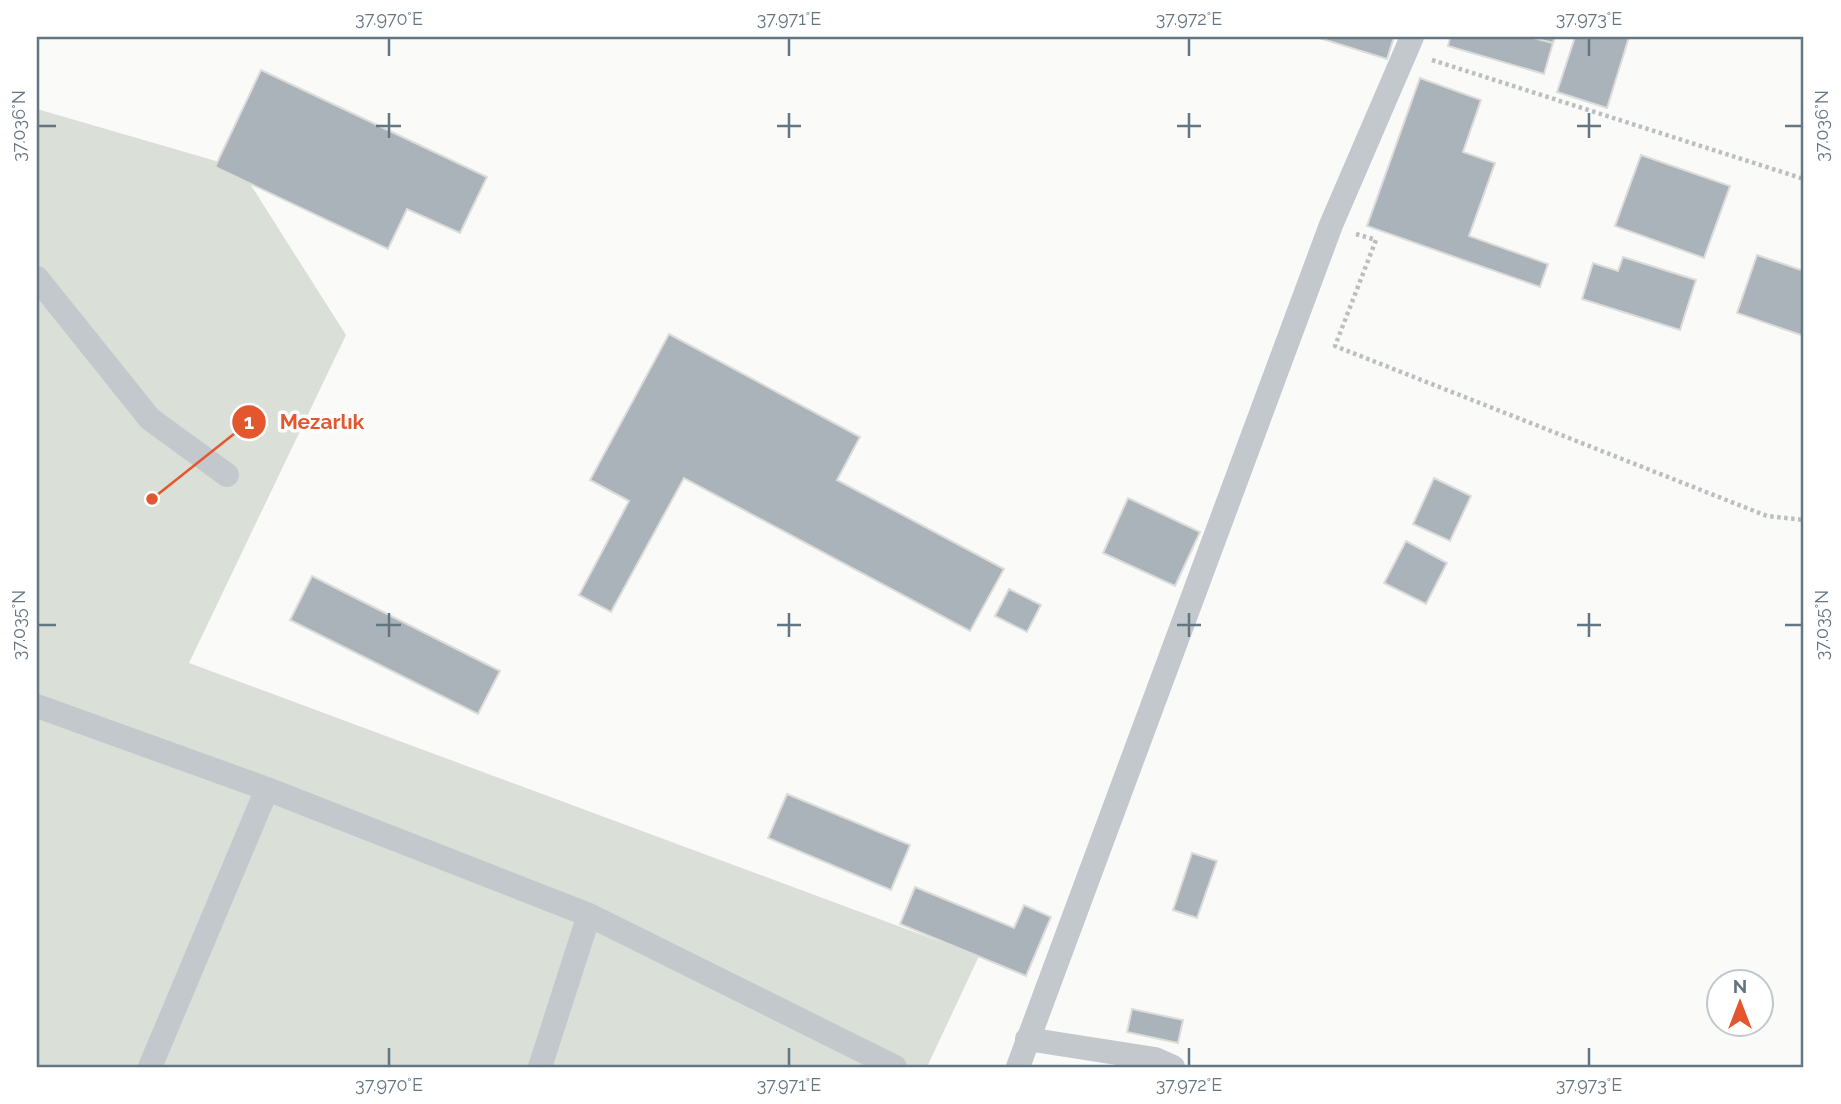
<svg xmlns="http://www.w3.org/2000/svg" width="1841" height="1104" font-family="Raleway,sans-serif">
  <rect width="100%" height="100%" fill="#fafaf8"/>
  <!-- green -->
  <path fill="#dadfd7" d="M37 109 240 168 346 335 189 663 979 956 927 1067H37Z"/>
  <!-- building -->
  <path fill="#aab3b9" stroke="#dcdcda" stroke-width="2" d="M1316 37H1394L1387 59Z
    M1450 37H1530L1553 43 1544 74 1448 46Z
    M1530 37H1555L1553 43Z
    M1575 37H1629L1607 108 1557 92Z
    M261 70 487 177 460 233 407 209 388 249 215 167Z
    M1420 78 1481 100 1463 152 1495 163 1469 236 1548 264 1540 287 1367 226Z
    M1641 155 1730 186 1704 258 1615 226Z
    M1757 255 1804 271V336L1737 313Z
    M1623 257 1696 280 1680 330 1582 299 1593 263 1618 271Z
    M669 334 860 437 837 480 1004 569 970 631 684 478 611 612 579 595 629 501 590 480Z
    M1434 478 1471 496 1450 541 1413 524Z
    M1128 498 1200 532 1175 586 1103 553Z
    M1406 541 1447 563 1426 604 1384 583Z
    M312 576 500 671 478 714 290 620Z
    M1009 589 1041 605 1027 632 995 616Z
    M787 794 910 845 891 890 768 838Z
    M1192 853 1217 861 1197 918 1173 910Z
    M915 887 1014 928 1024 905 1051 917 1026 976 900 924Z
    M1132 1009 1183 1020 1178 1043 1127 1032Z"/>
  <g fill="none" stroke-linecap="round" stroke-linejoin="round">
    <!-- path -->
    <path stroke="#bbbfc2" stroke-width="4.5" stroke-dasharray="3.5 3.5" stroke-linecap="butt" d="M1432 60 1804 179
      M1356 234 1376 240 1335 346 1767 516 1804 520"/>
    <!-- street -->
    <path stroke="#c3c8cc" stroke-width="24" d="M37 278 150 419 227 475
      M37 706 267 789 589 915 895 1067
      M1027 1039 1155 1059 1173 1067
      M150 1067 267 789
      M540 1067 589 915
      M1018 1067 1331 225 1412 37"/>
  </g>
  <!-- ticks -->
  <path fill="none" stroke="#657683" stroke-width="2.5" d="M389 38V56M789 38V56M1189 38V56M1589 38V56M389 113V138M789 113V138M1189 113V138M1589 113V138M38 126H56M376 126H401M777 126H801M1177 126H1201M1577 126H1601M1785 126H1802M389 613V637M789 613V637M1189 613V637M1589 613V637M38 625H56M376 625H401M777 625H801M1177 625H1201M1577 625H1601M1785 625H1802M389 1048V1066M789 1048V1066M1189 1048V1066M1589 1048V1066"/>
  <!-- callouts -->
  <path fill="none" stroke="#e4572e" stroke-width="2.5" d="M152 499L249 422"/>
  <g fill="#e4572e" stroke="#fff" stroke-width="2.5">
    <circle cx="152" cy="499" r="7"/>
    <circle cx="249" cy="422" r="18"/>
  </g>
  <g font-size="21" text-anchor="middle" font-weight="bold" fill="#fff">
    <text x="249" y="429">1</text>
  </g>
  <g font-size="21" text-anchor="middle" font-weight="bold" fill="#e4572e" stroke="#fff" stroke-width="7" stroke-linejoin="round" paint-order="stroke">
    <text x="322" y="429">Mezarlık</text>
  </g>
  <!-- border -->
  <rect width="1841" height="1104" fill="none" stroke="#ffffff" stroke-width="77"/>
  <!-- north arrow -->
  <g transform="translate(1740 1003)"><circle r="33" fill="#ffffff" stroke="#c1c8cd" stroke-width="2"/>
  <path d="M0-5L12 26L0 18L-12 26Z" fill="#e4572e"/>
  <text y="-10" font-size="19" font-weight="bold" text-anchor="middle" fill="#657683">N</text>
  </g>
  <rect x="38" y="38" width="1764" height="1028" fill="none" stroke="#657683" stroke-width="2.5"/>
  <g font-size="18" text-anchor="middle" fill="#657683">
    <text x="389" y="25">37.970°E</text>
    <text x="789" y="25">37.971°E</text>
    <text x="1189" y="25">37.972°E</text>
    <text x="1589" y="25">37.973°E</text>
    <text transform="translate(19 126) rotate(-90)" y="6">37.036°N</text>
    <text transform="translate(1822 126) rotate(-90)" y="6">37.036°N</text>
    <text transform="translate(19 625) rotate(-90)" y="6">37.035°N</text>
    <text transform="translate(1822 625) rotate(-90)" y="6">37.035°N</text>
    <text x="389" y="1091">37.970°E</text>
    <text x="789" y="1091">37.971°E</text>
    <text x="1189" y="1091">37.972°E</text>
    <text x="1589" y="1091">37.973°E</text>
  </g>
</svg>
